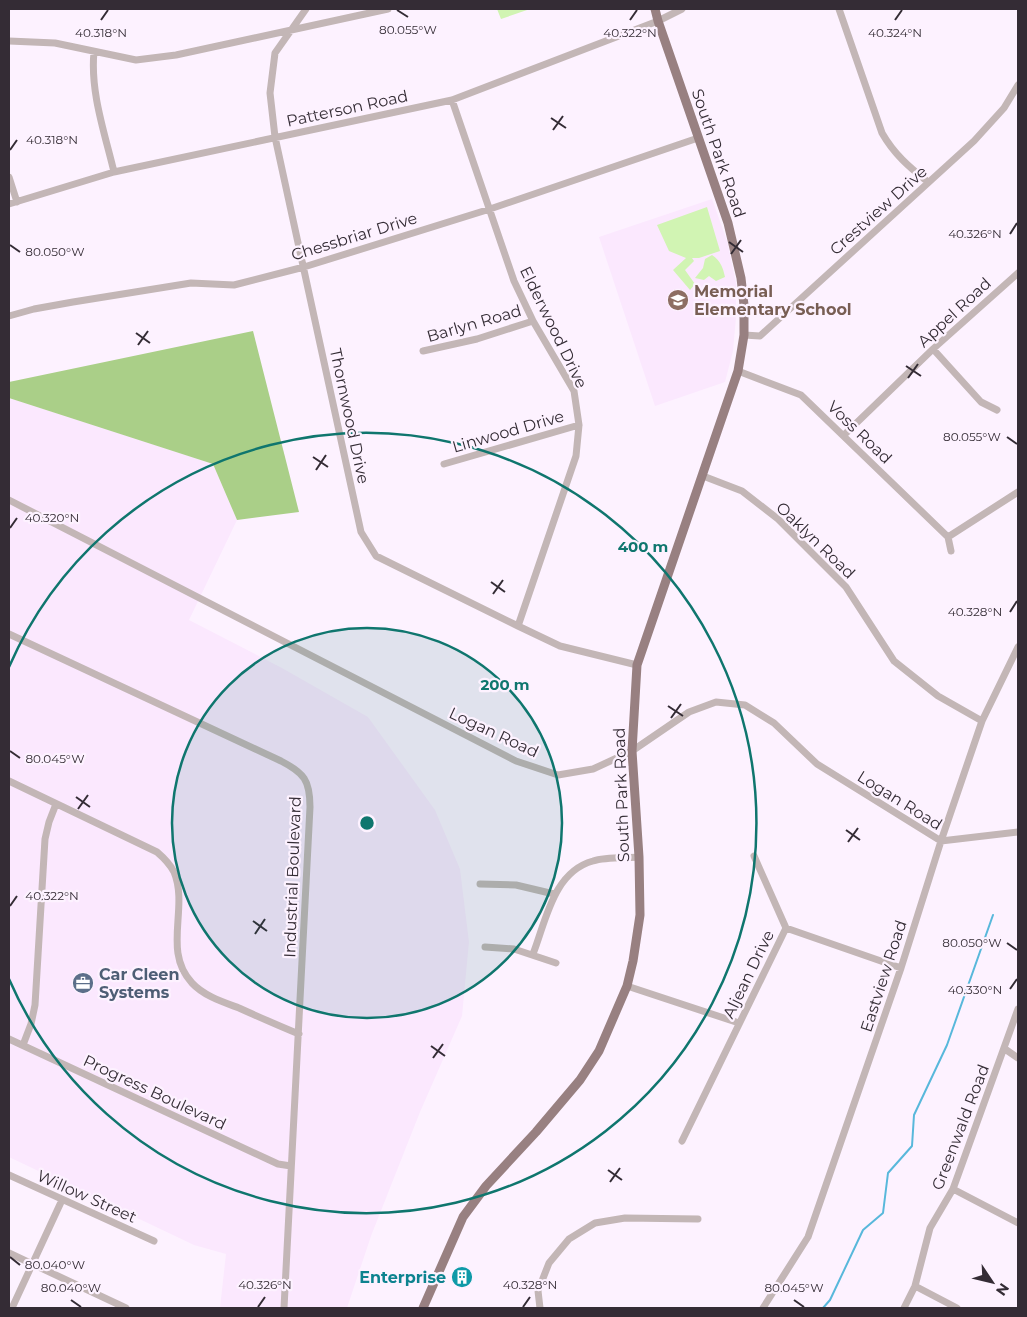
<svg xmlns="http://www.w3.org/2000/svg" width="1027" height="1317" font-family="Montserrat,sans-serif">
  <rect width="100%" height="100%" fill="#fdf2ff"/>
  <!-- built -->
  <path fill="#fbe8fe" d="M712 199 727 241 736 283V317L733 351 725 382 655 406 599 237Z
    M9 398 213 464 237 520 189 620 282 668 368 717 435 810 460 869 469 942 462 1016 420 1112 371 1236 347 1308H220L226 1254 194 1245 9 1157Z"/>
  <!-- green -->
  <path fill="#d1f4b3" d="M497 9H530L501 19Z
    M707 207 720 251 699 258H692L694 261 685 270 695 284 690 290 673 270 686 258 669 251 657 225Z
    M712 255C721 261 723 268 725 277L716 281 709 276 704 280 695 278 703 268 705 259Z"/>
  <!-- forest -->
  <path fill="#aacf88" d="M253 331 299 512 237 520 213 464 9 398V382Z"/>
  <g fill="none" stroke-linecap="round" stroke-linejoin="round">
    <!-- stream -->
    <path stroke="#58b8db" stroke-width="2" d="M823 1308 830 1300 863 1230 883 1213 888 1173 912 1146 914 1115 947 1045 993 915"/>
    <!-- minor -->
    <path stroke="#c3b6b6" stroke-width="7" d="M306 9 275 53 270 93 275 137 361 532 376 556 518 626 560 646 637 665
      M839 9 882 133C894 154 909 167 928 182
      M9 41 55 43 136 60 176 55 388 9
      M94 52C90 92 105 134 114 172
      M452 100 514 281 533 321 574 391 579 425 576 456 518 626
      M9 177 17 202
      M9 204 114 172 452 100 658 21 682 9
      M9 316 34 309 73 302 191 283 234 285 304 267 490 209 698 138
      M744 335 760 336 974 141 1004 108 1018 85
      M933 349 981 402 997 410
      M423 351 477 339 533 321
      M738 371 801 395 948 537
      M844 435 933 349 1018 273
      M444 464 579 425
      M703 476 742 491 778 519 846 587 894 661 938 696 982 721
      M9 500 516 761 558 775 593 769 632 751 689 712 716 702 745 705 774 723 817 764 941 841 1018 832
      M948 537 1018 492
      M948 537 951 551
      M9 634 281 761C304 773 310 780 310 807L284 1308
      M9 781 157 852C164 858 170 864 174 872 189 908 162 951 192 983 204 996 223 1002 239 1008 259 1017 279 1026 299 1034
      M754 856 786 928
      M480 884 516 885 554 894
      M485 947 514 949 556 963
      M533 954C546 921 553 872 593 861 605 857 625 858 639 857
      M627 986 739 1023
      M9 1039 278 1164 291 1166
      M23 1045 31 1024 35 1005 45 839 49 822 56 804
      M1005 1049 1018 1058
      M682 1141 786 928 901 968
      M9 1175 154 1241
      M953 1189 1018 1223
      M9 1253 126 1308
      M915 1286 957 1308
      M12 1308 62 1200
      M540 1308 538 1291 549 1263 569 1239 595 1223 625 1218 698 1219
      M763 1308 808 1237 901 968 941 841 982 721 1018 647
      M904 1308 915 1286 930 1228 953 1189 1018 1009"/>
    <!-- major -->
    <path stroke="#988081" stroke-width="9" d="M423 1308 463 1217 486 1186 536 1132 580 1080 599 1051 627 986 633 961 640 915 639 857 632 751 637 665 738 371 744 335V305L741 278 728 223 658 21 655 9"/>
  </g>
  <!-- ticks -->
  <path fill="none" stroke="#342c35" stroke-width="2" d="M397 10 408 17M101 20 108 10M630 20 637 10M895 20 902 10M551 118 566 128M553 130 563 116M10 150 17 140M1010 234 1017 223M729 242 743 252M10 245 20 252M731 254 741 240M136 333 150 343M138 345 148 331M906 366 921 376M908 378 918 364M1007 437 1017 444M313 457 328 467M316 470 326 455M10 528 17 518M491 582 505 592M493 594 503 580M1010 612 1017 601M668 706 683 716M671 718 681 704M10 751 20 758M76 797 90 807M78 809 88 795M846 830 860 840M848 842 858 828M10 906 17 896M253 921 267 931M255 934 265 919M1007 943 1017 950M1010 989 1017 979M431 1046 445 1056M433 1058 443 1044M608 1170 622 1180M610 1182 620 1168M10 1257 20 1265M71 1300 81 1307M794 1300 804 1307M258 1307 265 1297M523 1307 530 1297"/>
  <!-- distance rings -->
  <circle cx="367" cy="823" r="195" fill="#0f766e" fill-opacity=".12"/>
  <g fill="none" stroke="#0f766e" stroke-width="2.5">
    <circle cx="367" cy="823" r="195"/>
    <path d="M9 667A390 390 0 1 1 9 979"/>
  </g>
  <!-- icons -->
  <defs>
    <g id="school-disc" transform="scale(1.125)"><circle r="9.5" fill="#8d6e63" stroke="#fdf2ff"/><path d="M0-5L7-2L0 1L-7-2ZM-4 1L0 2.5L4 1V4Q0 6-4 4Z" fill="#fff"/></g>
    <g id="office-disc" transform="scale(1.125)"><circle r="9.5" fill="#5c6f8a" stroke="#fdf2ff"/><path d="M-6-3h4V-5.5h4V-3h4V5H-6ZM-1-4.5V-3h2v-1.5ZM-6 0V1H6V0Z" fill="#fff"/></g>
    <g id="building-disc" transform="scale(1.125)"><circle r="9.5" fill="#0f9aa8" stroke="#fdf2ff"/><path d="M-4-6H4V6H1V3H-1V6H-4ZM-2.5-4.3h1.7v1.8h-1.7ZM.8-4.3h1.7v1.8H.8ZM-2.5-1h1.7V.8h-1.7ZM.8-1h1.7V.8H.8Z" fill="#fff"/></g>
  </defs>
  <g fill-rule="evenodd">
    <use href="#school-disc" x="678" y="300"/>
    <use href="#office-disc" x="83" y="983"/>
    <use href="#building-disc" x="462" y="1277"/>
  </g>
  <g text-anchor="middle" stroke-width="4.5" stroke-linejoin="round" paint-order="stroke">
    <!-- street labels -->
    <g font-size="16" fill="#342c35" stroke="#fdf2ff">
      <text transform="translate(347 108) rotate(-12)" y="6">Patterson Road</text>
      <text transform="translate(719 153) rotate(71)" y="6">South Park Road</text>
      <text transform="translate(878 210) rotate(-42)" y="6">Crestview Drive</text>
      <text transform="translate(354 236) rotate(-17)" y="6">Chessbriar Drive</text>
      <text transform="translate(954 312) rotate(-43)" y="6">Appel Road</text>
      <text transform="translate(474 323) rotate(-16)" y="6">Barlyn Road</text>
      <text transform="translate(554 327) rotate(64)" y="6">Elderwood Drive</text>
      <text transform="translate(350 416) rotate(78)" y="6">Thornwood Drive</text>
      <text transform="translate(508 431) rotate(-16)" y="6">Linwood Drive</text>
      <text transform="translate(860 432) rotate(44)" y="6">Voss Road</text>
      <text transform="translate(816 540) rotate(44)" y="6">Oaklyn Road</text>
      <text transform="translate(494 732) rotate(25)" y="6">Logan Road</text>
      <text transform="translate(621 795) rotate(-92)" y="6">South Park Road</text>
      <text transform="translate(900 800) rotate(32)" y="6">Logan Road</text>
      <text transform="translate(292 877) rotate(-88)" y="6">Industrial Boulevard</text>
      <text transform="translate(748 974) rotate(-64)" y="6">Aljean Drive</text>
      <text transform="translate(883 976) rotate(-72)" y="6">Eastview Road</text>
      <text transform="translate(155 1092) rotate(25)" y="6">Progress Boulevard</text>
      <text transform="translate(960 1127) rotate(-69)" y="6">Greenwald Road</text>
      <text transform="translate(87 1196) rotate(24)" y="6">Willow Street</text>
    </g>
    <!-- education labels -->
    <g font-size="16" font-weight="bold" fill="#785e54" stroke="#fdf2ff" text-anchor="start">
      <text x="694" y="297">Memorial<tspan x="694" dy="18">Elementary School</tspan></text>
    </g>
    <!-- service labels -->
    <g font-size="16" font-weight="bold" fill="#4e5e75" stroke="#fdf2ff" text-anchor="start">
      <text x="99" y="980">Car Cleen<tspan x="99" dy="18">Systems</tspan></text>
    </g>
    <!-- culture labels -->
    <g font-size="16" font-weight="bold" fill="#0d838f" stroke="#fdf2ff" text-anchor="end">
      <text x="446" y="1283">Enterprise</text>
    </g>
  </g>
  <g font-size="12" text-anchor="middle" fill="#342c35" stroke="#fdf2ff" stroke-width="4.5" stroke-linejoin="round" paint-order="stroke">
    <text x="408" y="34">80.055°W</text>
    <text x="101" y="37">40.318°N</text>
    <text x="630" y="37">40.322°N</text>
    <text x="895" y="37">40.324°N</text>
    <text x="52" y="144">40.318°N</text>
    <text x="975" y="238">40.326°N</text>
    <text x="55" y="256">80.050°W</text>
    <text x="972" y="441">80.055°W</text>
    <text x="52" y="522">40.320°N</text>
    <text x="975" y="616">40.328°N</text>
    <text x="55" y="763">80.045°W</text>
    <text x="52" y="900">40.322°N</text>
    <text x="972" y="947">80.050°W</text>
    <text x="975" y="994">40.330°N</text>
    <text x="55" y="1269">80.040°W</text>
    <text x="265" y="1289">40.326°N</text>
    <text x="530" y="1289">40.328°N</text>
    <text x="71" y="1292">80.040°W</text>
    <text x="794" y="1292">80.045°W</text>
  </g>
  <circle cx="367" cy="823" r="8" fill="#0f766e" stroke="#fdf2ff" stroke-width="2.5"/>
  <g font-size="15" text-anchor="middle" font-weight="bold" fill="#0f766e" stroke="#fdf2ff" stroke-width="4.5" stroke-linejoin="round" paint-order="stroke">
    <text x="643" y="552">400 m</text>
    <text x="505" y="690">200 m</text>
  </g>
  <!-- border -->
  <rect width="1027" height="1317" fill="none" stroke="#342c35" stroke-width="20"/>
  <!-- north arrow -->
  <g transform="translate(992 1282) rotate(125)" stroke="#fdf2ff" stroke-width="4" paint-order="stroke">
  <path d="M0-4L9 19L0 12L-9 19Z" fill="#342c35"/>
  <text y="-8" font-size="14" font-weight="bold" text-anchor="middle" fill="#342c35">N</text>
  </g>
</svg>
